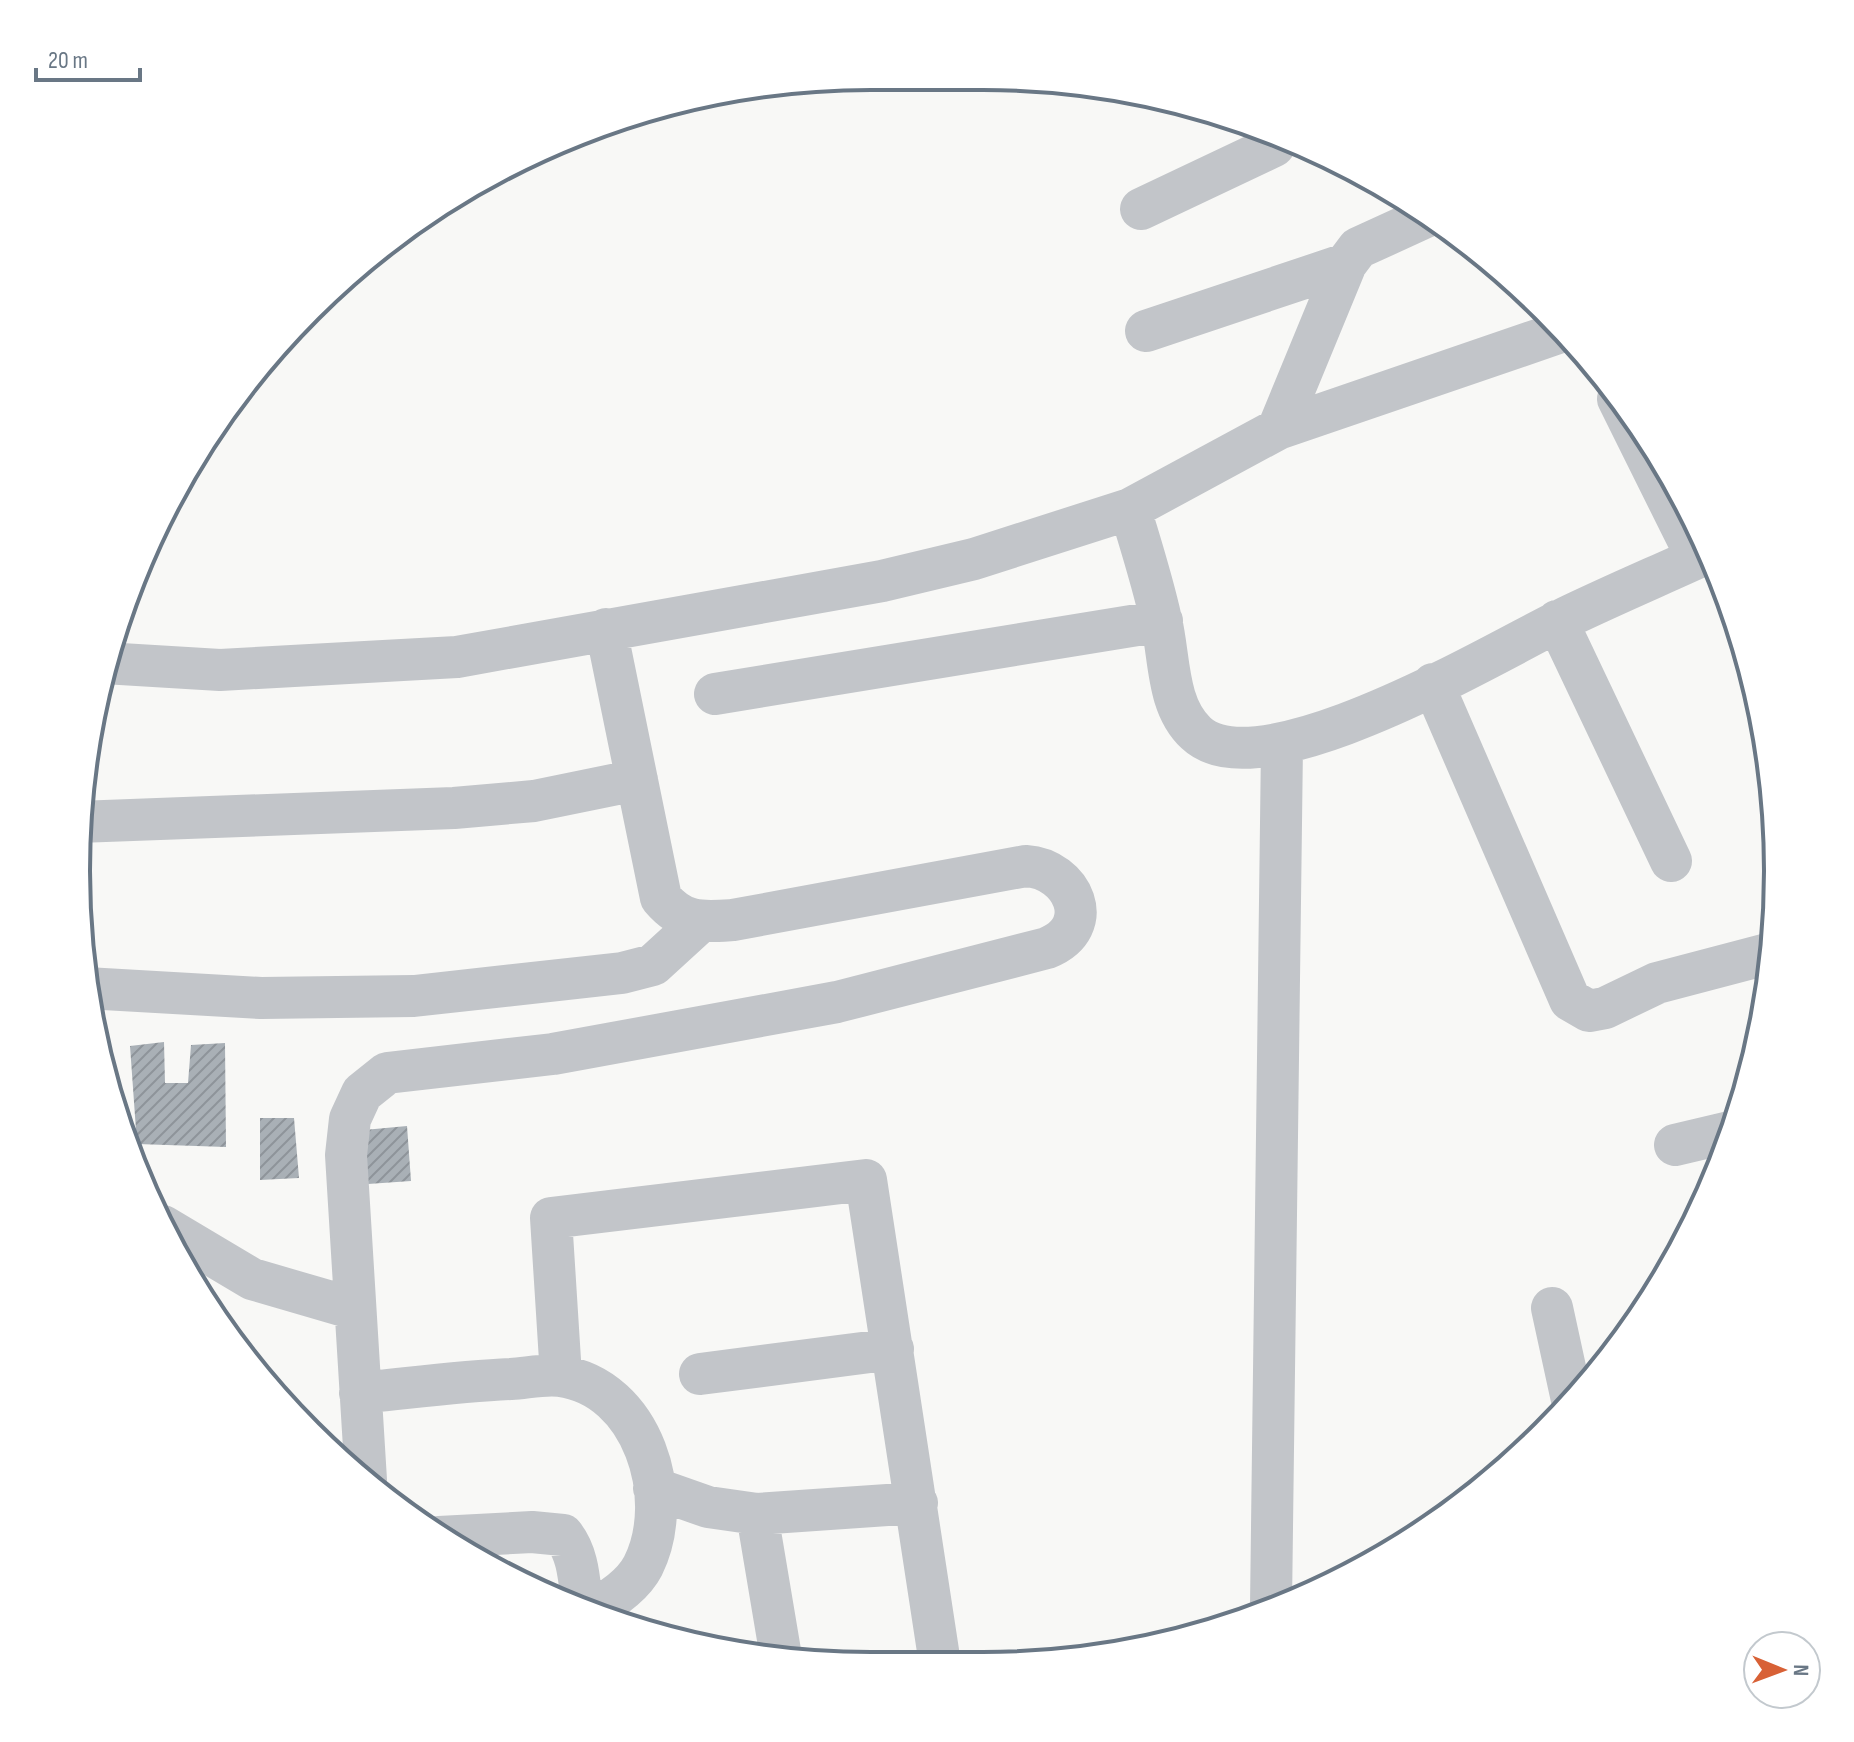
<svg xmlns="http://www.w3.org/2000/svg" width="1854" height="1742" font-family="'Sofia Sans Condensed',sans-serif">
  <defs>
    <pattern id="building-hatch" width="6" height="6" patternUnits="userSpaceOnUse" patternTransform="scale(2)"><rect width="6" height="6" fill="#a9b0b6"/><path d="M-1 1l2-2M0 6l6-6M5 7l2-2" fill="none" stroke="#8e949a"/></pattern>
  </defs>
  <rect width="100%" height="100%" fill="#f8f8f6"/>
  <!-- building -->
  <path fill="url(#building-hatch)" d="M164 1042 165 1083H188L191 1045 225 1043 226 1147 137 1144 130 1046Z
    M260 1118H294L299 1178 260 1180Z
    M407 1126 411 1181 368 1184 364 1130Z"/>
  <g fill="none" stroke-linecap="round" stroke-linejoin="round">
    <!-- minor -->
    <path stroke="#c2c5c9" stroke-width="42" d="M1141 209 1274 146
      M1146 331 1346 264
      M1564 331 1278 429 1130 509C1141 546 1153 583 1161 620 1170 657 1166 705 1196 733 1259 793 1494 653 1559 621 1608 597 1658 576 1708 553
      M1618 399 1697 558
      M1278 429 1346 264 1358 248 1428 216
      M1557 621 1671 861
      M104 663 220 670 457 657 882 581 974 559 1130 509
      M1433 684 1570 1000 1589 1011 1605 1008 1657 983 1771 953
      M715 694 1162 621
      M78 822 454 808 534 801 637 780
      M86 988 261 998 414 996 622 973 653 965 700 922
      M1675 1145 1730 1132
      M163 1226 252 1279 355 1309
      M1552 1308 1572 1400
      M700 1374 893 1349
      M561 1376 551 1218 866 1180 940 1664
      M360 1393C411 1388 461 1381 511 1379 527 1378 545 1374 560 1376 643 1387 677 1498 643 1566 632 1587 608 1602 588 1612
      M366 1480 346 1155 350 1119 362 1093 387 1073 553 1054 837 1002 1047 948C1099 927 1073 869 1026 866L733 920C701 922 683 924 661 898L606 629
      M654 1488 708 1507 757 1514 917 1503
      M757 1514 781 1657
      M439 1537 532 1532 563 1535C580 1556 579 1585 583 1610
      M1271 1606 1282 745"/>
  </g>
  <!-- crop -->
  <path d="M0 0H1854V1742H0ZM871 90H983A781 781 0 0 1 1764 871V871A781 781 0 0 1 983 1652H871A781 781 0 0 1 90 871V871A781 781 0 0 1 871 90Z" fill="#fff" fill-rule="evenodd"/>
  <path fill="none" stroke="#697785" stroke-width="4" d="M871 90H983A781 781 0 0 1 1764 871V871A781 781 0 0 1 983 1652H871A781 781 0 0 1 90 871V871A781 781 0 0 1 871 90Z"/>
  <!-- north arrow -->
  <g transform="translate(1782 1670) rotate(91)"><circle r="38" fill="#ffffff" stroke="#c3c9ce" stroke-width="2"/>
  <path d="M0-6L14 30L0 20L-14 30Z" fill="#d86136"/>
  <text y="-12" font-size="22" font-weight="bold" text-anchor="middle" fill="#697785">N</text>
  </g>
  <!-- scale -->
  <path d="M36 68v12h104v-12" fill="none" stroke="#697785" stroke-width="4"/>
  <text x="48" y="68" font-size="24" fill="#697785" stroke="#ffffff" stroke-width="6" paint-order="stroke">20 m</text>
</svg>
